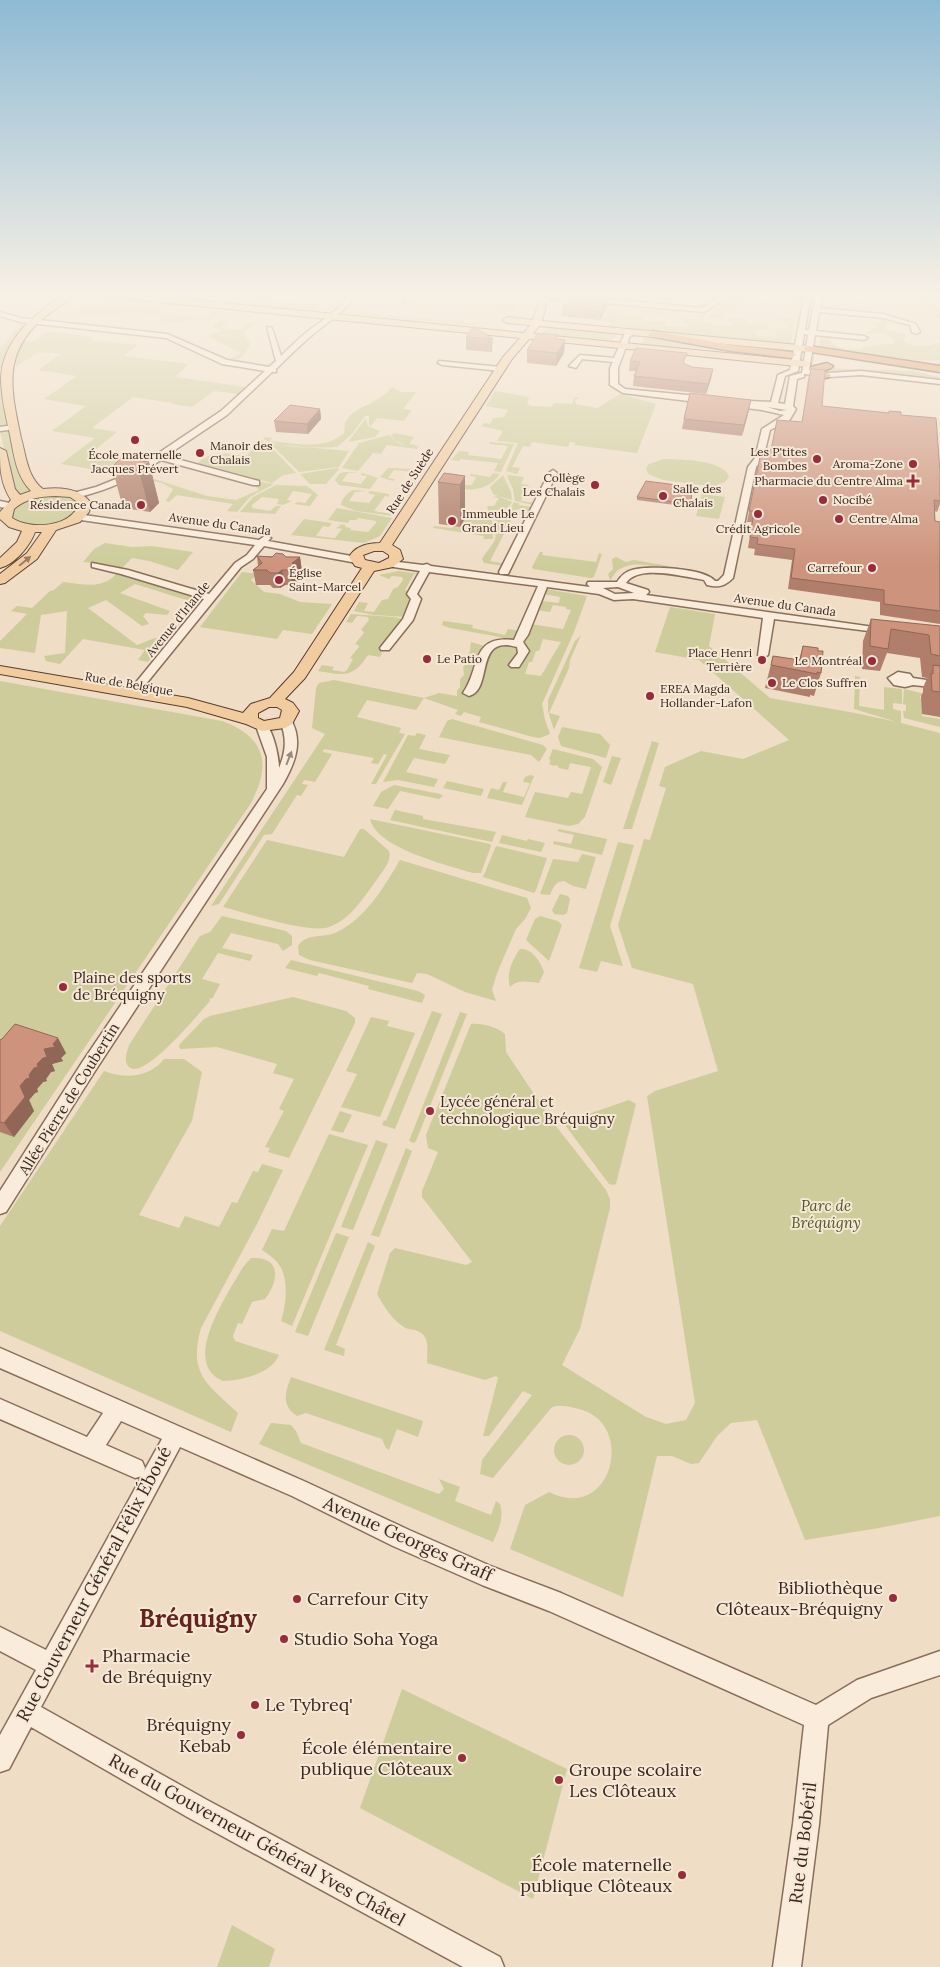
<svg xmlns="http://www.w3.org/2000/svg" width="940" height="1967" font-family="Lora,serif">
  <rect width="100%" height="100%" fill="#efddc6"/>
  <!-- green -->
  <path fill="#cdcc9a" fill-rule="evenodd" d="M117 293H211L322 304 313 312Z
    M559 293 609 298 611 295 621 296 622 293H645L646 295 644 300H652L654 303 700 306 701 303H706L711 293H726L703 309 560 296Z
    M654 293H702L697 302 654 299Z
    M773 293 798 298 797 299 776 295 770 299 745 294 739 298 759 303 765 299 791 304 796 300 794 308 796 309H790V307L738 302 734 311H720L719 314 723 315 722 318H708L711 312 707 310 730 294Z
    M825 297 880 303 940 305V318L934 316 935 312 931 310 825 300Z
    M142 302 166 305 159 312 203 318 213 310 222 311 210 321 196 319 163 324 157 315 135 313 86 316 71 312C96 295 122 315 142 302Z
    M498 302 520 304 514 312 460 307 464 303 495 305Z
    M622 303 702 310 706 314 703 321 711 322V325L732 326V323L728 321 729 318H743L746 320V323L766 324 769 326 768 330 754 329 757 336 778 337 775 332 776 328 789 329 787 322 777 320 783 318 795 320 791 344 609 326 611 322 600 321 607 309 622 312 621 315 632 314 644 317 643 321H665V326L686 327 687 325 683 322 684 319H698L700 318 696 317 697 312 665 311 662 317H661V314L640 313V308H619Z
    M356 312 486 324 470 325 359 315Z
    M881 317 895 320 888 321 884 329 906 334 904 341C915 349 927 346 940 343V360C899 363 860 353 819 347L821 336H834L829 340C848 360 871 341 893 344L894 341C886 331 877 333 866 334L876 326 872 324 880 322Z
    M219 320 228 321 222 328 240 330 248 323H256L243 333 251 343C245 353 242 362 228 360L241 353 209 337 210 334 221 331 212 326Z
    M23 322H30L6 369 0 368V348Z
    M547 325 617 332 611 343 541 336Z
    M48 331 94 337 91 340 137 345 123 356 189 364 175 377 253 388 246 395 214 391 192 407 172 404 173 403 133 397 92 428 117 432 90 454 141 463 117 477 103 471 61 464 95 438 52 431 86 406 44 399 77 376 38 370 61 354 38 352 16 367 18 350 24 341 31 342Z
    M645 335 735 350 640 346Z
    M820 368 913 371 940 377V381L854 372 827 374Z
    M0 373 4 374 30 488V493L21 495 13 488 0 431Z
    M392 387 401 392H416L403 409 412 410 404 421 377 418 371 426 369 425V416H365L352 434 337 447C317 448 280 449 263 439L265 437 272 438 269 441C293 443 325 451 344 433 345 429 344 424 346 421 354 406 381 403 392 387Z
    M495 391 529 397 527 403 531 406 551 407 554 403 572 404 575 397 580 398 575 400 576 404 597 408 620 394 656 404 637 453 574 445 576 443 570 442 568 447 532 442 530 447 523 446 512 467 520 468 517 474 506 471 518 443 497 441 503 431 481 426 484 423 490 424 493 418 504 417 508 410 486 406Z
    M366 418 368 426 380 431 375 437 348 442Z
    M395 433 414 437 409 444 420 446H414L418 447 417 449 387 445 381 454 373 453 358 471 342 468 359 443 389 435 398 443 406 446 395 440 391 435Z
    M261 440 268 444 296 473 283 475 272 483 198 463C212 449 228 454 246 456Z
    M490 442 514 444 501 472 494 471 498 463 461 459 459 461 451 460 459 451 469 452 468 455 501 459 508 446 489 444Z
    M271 444 349 451 339 467 299 472Z
    M664 459C679 459 725 460 729 477L725 482 716 485 717 487 663 480 648 474 646 468 649 464Z
    M421 461 429 462 415 483 408 482 413 472 394 470 388 478 395 479 393 481 380 477 388 468 419 469 420 466H417Z
    M337 468 339 469 326 484H310L300 474Z
    M345 472H359L348 473 342 481 361 484 367 476 361 475 362 473 378 478 370 489 339 485 335 480 340 473Z
    M493 473 500 474C491 487 477 491 462 489L465 485H472L476 477 470 476 471 474 490 477Z
    M503 475 511 492 512 500 498 496 512 502C508 511 497 511 489 513L487 506H494L499 498 492 497 498 496 493 494 490 487Z
    M509 475 524 477 521 484 529 485 521 501 535 503 533 505 515 501 513 489 507 476Z
    M154 479 207 496 236 500 259 490 255 486 261 482 274 484 250 497 237 512 227 511 233 504 177 495 169 502 166 501 173 489 162 483 152 481Z
    M276 485 307 486 318 495 310 506 294 504 298 502 305 503 312 494 293 491 287 500 292 501 283 505 277 504 279 499 262 497 252 505V508L270 511 276 506H281L275 514 240 512 253 497Z
    M354 490 367 491 355 492 349 501 369 503 375 495 368 493 370 491 389 494V497L385 496 374 511 391 514 400 500 394 499 406 497 393 516 356 511 341 505C341 499 348 492 354 490Z
    M702 494 725 497 719 519 696 516Z
    M48 495C59 496 74 494 80 506 71 526 31 534 13 519V511C21 500 35 498 48 495Z
    M514 502 520 504 518 505 533 507 532 511 517 509 490 561 506 564 504 566 484 563 482 559C495 539 497 546 495 519L502 512 515 506 511 507Z
    M337 508 392 518 380 536 364 543 291 535 304 519 332 523 329 527 323 526 316 536 335 538 342 529 336 528 341 525 337 524 346 525 345 527 351 528 350 530 368 532 376 523V521L358 518 356 520H350L348 523 328 520Z
    M462 511 487 514 492 516 493 539H483L484 536 433 528 434 526 452 528Z
    M105 543 132 547 152 546 193 552 178 570 149 561 132 558 122 568 180 585 203 589 193 602 135 584 120 593 170 611 167 615 146 613 143 616 149 624 142 626 106 600 88 608 137 645 155 638 166 639 148 662 138 660 145 650 83 639 60 664 46 661 44 656 65 653 67 611 41 615 35 653 0 648V641L27 614 11 611 17 606 32 608 50 591 54 590 63 582C82 584 102 590 116 574L111 565 83 562 94 549Z
    M540 552H543L542 555 596 562 599 553 602 554 594 577 591 578 533 569 532 567Z
    M616 557 626 562 634 560 685 569C665 574 638 555 617 571 614 574 613 577 610 580L608 574 613 569 612 559Z
    M399 571 420 574H414L405 590 410 591 408 596 411 603 406 617 374 615 354 611 359 602 368 603 364 611 374 612 382 600 388 599 393 589 398 587 403 580 402 577 392 576 389 579 379 575Z
    M242 572 257 574 251 580 264 592 280 594 300 602 332 604 312 634 283 630 277 639 200 627Z
    M545 589 587 596 574 632 542 704 545 720 550 734 540 738 533 737 479 722 481 717 464 712 461 716 455 714 458 710 424 698 416 710 367 700 357 717 401 728 399 733 405 734 376 784H371L387 755 384 754 378 764 371 763 374 758 324 749 323 752 332 754 315 782 304 780 302 784 308 785 301 796 297 795 272 834 264 835 219 904 211 906 325 734 312 728 316 688 319 683 334 680 424 698 439 693 457 696V691L460 687V679L464 675 463 667 467 663V655L470 651 471 642 491 648 510 644 530 624 563 629 571 610 566 609V607L553 605 550 612 537 610 541 601 559 603 560 597 543 594ZM543 639 561 642 541 676 525 674 529 662H532L536 651H539Z
    M670 607 715 614 709 646 770 698 855 713 897 722 854 709 855 676 860 677 859 706 884 710V687L902 689V704L893 703V709L901 711V723L940 733V1516L879 1528 805 1540 757 1420 731 1423 717 1436 699 1463 691 1464 672 1456H657L623 1597 510 1549 525 1505 549 1492C612 1524 637 1423 579 1409 570 1407 561 1404 552 1407L493 1478 480 1474 482 1460 532 1395 523 1391 489 1436H483L498 1378 496 1376 485 1380 427 1363C427 1349 431 1335 415 1330 411 1329 407 1329 404 1327 392 1320 383 1305 377 1294L390 1253 395 1248 466 1265 472 1262 422 1197V1191L438 1152 428 1148 426 1135 471 1024C482 1023 497 1027 505 1034L506 1052 552 1121 606 1190 610 1199V1208L580 1329 562 1365 646 1417 666 1424 686 1420 695 1403 647 1096 655 1091 718 1071 693 984 632 968 618 925 644 839 650 840 666 788 659 786 665 767 701 751 743 759 789 740 699 660 655 652Z
    M351 614 393 617 403 619 394 633 379 647V650L382 653 380 657 368 655C353 679 342 675 318 671L322 665 334 667 332 670 344 672 347 670 353 659 350 658 359 647 358 645 355 644 364 633 363 631 361 630 369 620 368 617 357 616 352 623 346 622Z
    M443 621 473 625 472 628 505 635 508 629 521 631 515 639 511 641 500 637 450 628 442 625Z
    M581 635 570 660 569 668 549 713 560 716 554 730 548 711V700L575 641Z
    M0 681 222 721C265 737 272 763 251 803L0 1172Z
    M904 689 921 693 923 696H920V698L923 699 922 716 940 719V727L904 718 903 711H906V705L903 704Z
    M452 719 543 745 547 749 539 762 531 755 439 737 447 721Z
    M562 727 600 734 610 745 606 758 561 746 558 737Z
    M417 733 426 735 419 749 450 755 445 764 414 758 406 772 438 779 434 787 398 780 383 782 408 735 415 736Z
    M652 741 659 743 632 829H623Z
    M553 749 593 759 602 767 585 817 578 824 569 826 525 817 535 792 568 798 571 792 582 794 591 767 570 763 568 770 559 768 557 765 554 766 549 764 551 760 549 759Z
    M612 756 621 758 611 785 603 782Z
    M530 775 534 776 522 805 487 798 491 788 499 790 503 782H507L503 792 524 797 530 783 523 782 525 777Z
    M447 781 484 789 481 796 443 788Z
    M394 785 440 794 443 796 439 799 400 791 388 809 373 806 381 792Z
    M395 810 423 816V819L496 832 492 842 390 820Z
    M370 819 490 844 491 846 481 873H473C447 865 376 848 370 819Z
    M360 829H364L389 851C393 862 378 876 373 885 361 901 349 920 329 927 310 934 246 913 223 907L267 840 344 857Z
    M559 829 607 839 602 855 553 844 554 841 571 844 574 835 557 831Z
    M502 835 527 841 528 839 545 843 541 852 499 843Z
    M618 842 634 845 610 926 623 966 601 961 597 972 579 968Z
    M496 846 547 858 536 890 534 893 483 877Z
    M582 854 596 857 586 889 573 886 564 881C555 882 554 886 550 895L540 894 553 859 578 862Z
    M400 860 527 898 531 908 525 919 516 929 497 973 492 990 496 1001 465 992 427 974 417 973 412 983 310 960 299 955 298 946C307 932 324 939 337 932 366 918 384 887 400 860Z
    M560 894 568 896 570 899 567 913 563 915 554 914 552 910Z
    M222 916 286 931 292 936V945L283 951 278 944 231 933 222 948 253 955 250 961 218 953 202 979 220 984 212 999 209 998 210 1001C199 1013 144 1081 129 1067 123 1062 127 1052 129 1045L200 936 210 932Z
    M540 916 558 921 562 925 549 961 526 940 535 919Z
    M520 949C532 948 541 962 544 972L539 983C529 982 518 979 510 987 506 974 512 960 520 949Z
    M291 960 418 991 425 995 422 1003 368 989 369 986 319 973 317 976 285 968Z
    M293 997 346 1011 355 1018V1023L289 1158 268 1152 270 1148 265 1147 284 1111 279 1109 294 1079 273 1073 277 1064 217 1047 180 1049 179 1045 204 1019 210 1016Z
    M432 1011 442 1014 395 1129 382 1125 384 1120 386 1121Z
    M460 1012 467 1014 416 1141 414 1143 409 1141Z
    M371 1017 389 1021 387 1026 415 1033 380 1117 341 1107 357 1074 346 1071Z
    M164 1059H184L202 1072 192 1121 139 1215 179 1228 185 1216 219 1227 232 1202 237 1203 253 1171 258 1172 262 1164 283 1170 257 1224 201 1328C188 1374 207 1384 238 1413L231 1432 0 1331V1226L104 1071C125 1079 149 1078 164 1059Z
    M629 1100 636 1104 616 1184 613 1185 609 1184 565 1125V1122Z
    M340 1111 352 1115 343 1133 331 1130Z
    M329 1134 368 1145 292 1326 281 1321C286 1306 289 1281 280 1266 276 1259 268 1254 262 1250L272 1229 284 1231Z
    M376 1140 388 1144 353 1230 341 1227Z
    M406 1148 412 1151 379 1237 371 1235Z
    M336 1233 349 1237 308 1336 295 1332Z
    M368 1242 375 1246 336 1345 345 1349 344 1356 324 1350Z
    M251 1258C282 1256 279 1281 265 1299L252 1302 242 1324 238 1323 233 1336 235 1341 279 1355C271 1374 242 1380 223 1381 179 1363 229 1292 243 1267Z
    M291 1377 423 1421 418 1437 397 1429 389 1450 386 1448 382 1439 306 1413 297 1416C281 1405 285 1393 291 1377Z
    M271 1423 291 1425 296 1431 301 1443 439 1494 444 1489 439 1479 460 1487 455 1501 491 1515 496 1501 500 1504C504 1518 499 1529 493 1542L259 1444Z
    M554 1450a15 15 0 1 1 30 0a15 15 0 1 1-30 0Z
    M402 1689 567 1769 533 1899 360 1808Z
    M232 1925 275 1949 269 1967H217Z"/>
  <g fill="none" stroke-linecap="round" stroke-linejoin="round">
    <!-- highway-tunnel -->
    <path stroke="#cbb9a5" stroke-width="11" stroke-dasharray="11 5.5" stroke-linecap="butt" d="M791 355 814 358"/>
    <!-- minor casing -->
    <g stroke="#8a6e5c" stroke-width="3">
      <path id="minor" d="M350 293H356C345 313 327 322 311 336 298 347 287 358 276 369V372H272L227 415 166 456 259 481V485H253L161 460C130 480 111 489 76 498L73 497V493L96 487 126 475 221 411 265 371 222 364 166 338 20 322 0 316V312L21 318 167 334 227 360 269 367 276 361 267 327 272 328 281 356C289 348 298 339 307 332 322 320 340 311 350 293Z
        M407 293H413L409 302 406 304 403 302Z
        M725 293H733L704 312 548 298 545 296 548 294 703 308Z
        M774 293H811L805 330H809L816 293H822L820 308 883 314 916 324 920 332 916 334 912 332 910 325 883 318 819 312 816 331 864 336 868 338 864 340 815 335 809 370 829 373 861 371 940 380V384L861 375 829 377 804 374V377L797 379 793 406 796 409 789 421 770 430 763 459 756 467 733 578C725 586 719 588 707 585L704 580C684 577 639 564 626 583L648 590 649 592 646 595 888 629 893 632 892 634 774 619 768 655 763 658 758 655 763 618 633 599 614 600 599 594 547 587 528 635 523 642 529 651 519 667H511L509 665 518 653 517 647C473 634 494 690 469 696L463 693C481 668 470 635 514 640L538 586 429 572 417 594 421 599 413 620 389 650H381L380 648 403 619 411 599 407 594 420 571 387 566 385 564 390 561 423 565 427 564 431 566 590 587 587 584 588 582H617C621 576 625 572 632 570 647 565 705 568 715 581H718L724 575 748 467 755 458 762 429 784 415 762 410 623 393 610 385V368L613 362 582 359 576 368 569 366 580 355 614 358 625 333 636 331 640 333 630 336 618 368V384L625 389 708 397C714 399 722 403 731 400L771 402 778 375 790 370 804 298ZM804 334 808 335 802 373 790 376 785 404 778 403 785 376 798 371ZM767 407 787 410 780 411ZM618 587 634 593 615 594 603 588Z
        M850 293H864L861 295Z
        M897 293H938L925 298Z
        M439 361 501 367 505 369 501 371 442 365 438 363Z
        M13 425 17 427 16 429 0 431V427Z
        M553 470 557 473 509 572 508 574H500L499 572 549 473Z
        M0 501 14 504 16 506 11 509 0 507Z
        M77 514 259 540 266 535 271 538 268 541 357 557 362 560 357 563 264 546 253 559 241 567 137 695H129L127 693 129 691 204 599 121 574 92 567V563L128 570 209 594 235 563 247 555 255 545 74 519 72 517Z
        M898 672 910 674 913 678 940 682V688L913 685 905 687 894 685 888 678Z
        M286 717 290 718C304 741 295 763 283 784L95 1071 6 1212 0 1214V1191L83 1061 267 789V757L256 726 262 722C273 725 279 758 279 768 286 751 287 738 280 721Z
        M0 1348 306 1482 409 1530 493 1567 561 1593 816 1705 857 1680 940 1651V1675L871 1698 828 1725 819 1824 801 1967H773L793 1824 804 1725 549 1611 482 1585 393 1546 292 1496 180 1447 41 1707 207 1800 500 1957 504 1967H463L189 1818 31 1727 9 1769 0 1772V1735L36 1670 0 1651V1627L46 1650 142 1476 135 1478 0 1419V1399L87 1437 103 1413 0 1368ZM121 1421 162 1439 144 1471 145 1468 142 1461 106 1445Z"/>
    </g>
    <!-- major casing -->
    <g stroke="#583d30" stroke-width="2">
      <path id="major" d="M65 293H75C66 303 53 310 42 319 2 355 11 390 21 438 26 455 27 477 43 489 60 487 80 488 91 503L89 512 80 522 56 530 37 559 5 583 0 584V574L27 553 42 532H35C30 546 15 564 0 568V558L17 542 22 531 9 527 0 519V512L11 500C0 482 0 468 0 448L6 451 15 489 20 495 31 491C16 476 14 455 10 435 6 417 1 397 1 378 2 340 36 313 65 293ZM56 496 70 497 79 503C72 528 30 530 12 518L14 509C25 499 40 496 56 496Z
        M92 293H123L524 333 530 325 507 323 502 320 507 317 533 320 538 305 542 302 546 305 542 321 809 346 814 349 809 352 539 326 533 334 806 361 811 364 806 367 529 339 512 359 392 545 400 550 403 559 393 567 374 571 305 678 285 699 293 703 299 711 292 724 285 728 262 731 246 724 187 707 0 674V666L188 698 243 713 251 704 270 698 294 672 362 568 355 566 349 557C355 546 368 543 380 543L503 357 520 338 96 296ZM374 551H383L389 555V558L379 563 365 560 363 555ZM269 707H277L282 710 280 718 264 721 258 718V713Z"/>
    </g>
    <!-- highway casing -->
    <g stroke="#583d30" stroke-width="3">
      <path id="highway" d="M653 331 731 345 791 352 796 355 791 358 731 351 649 336 648 334Z
        M809 346 940 366V372L805 351 804 349 805 347Z
        M827 363 833 366 831 368 822 371 831 375 829 377C821 380 814 376 809 369L811 367Z"/>
    </g>
    <!-- minor -->
    <use href="#minor" fill="#f9ecda" fill-rule="evenodd"/>
    <!-- major -->
    <use href="#major" fill="#f1cc9f" fill-rule="evenodd"/>
    <!-- highway -->
    <use href="#highway" fill="#dd9058" fill-rule="evenodd"/>
  </g>
  <!-- wall -->
  <path fill="#b07e6b" d="M608 294 607 307 600 320 561 316 562 304Z
    M466 337 493 339 492 352 466 350Z
    M558 339 565 340 564 353 556 366 527 363V350Z
    M630 361 685 364 692 367 713 369 711 379 706 394 633 386 634 376 636 371H629Z
    M811 369 822 406 889 413V411L901 415 940 472V504L937 512 935 511V521L940 522V624L880 615V602L788 589 792 560 754 555 755 549 748 548 752 522H747L760 457 764 456 802 422 808 379Z
    M320 409 321 419 308 434 276 432 274 421Z
    M749 410 742 436 682 429 684 419Z
    M149 462 159 503 150 512 123 508 112 467Z
    M465 476V518L460 527 439 524 438 482Z
    M692 487 690 507 637 500V497Z
    M257 556 300 557 302 572 297 576V581L292 585H285L280 588H273L270 585H256L253 570 258 566Z
    M871 619 940 627V717L922 714 921 696 923 692V688L927 678 922 677 920 658 887 653 880 671 862 669 863 641Z
    M803 646 818 651 821 673 814 696 810 695V697L765 688 773 656 799 660Z
    M0 1040 66 1053 61 1058 63 1061 52 1064 55 1071 51 1072 46 1079 47 1081 43 1082 37 1089 38 1092 35 1093 29 1100 34 1111 14 1137 0 1132Z"/>
  <!-- shaded-wall -->
  <path fill="#906757" d="M0 293H9L2 298Z
    M608 294 607 307 600 320 601 307Z
    M565 340 564 353 556 366 557 353Z
    M713 369 711 379 706 394 708 384Z
    M751 400 749 410 742 436 744 425Z
    M320 409 321 419 308 434 307 424Z
    M149 462 159 503 150 512 139 471Z
    M465 476V518L460 527V485Z
    M300 557 302 572 297 576V581L292 585 290 570 292 563Z
    M282 570 285 585 280 588 278 573Z
    M58 1038 66 1053 61 1058 63 1061 52 1064 55 1071 51 1072 46 1079 47 1081 43 1082 37 1089 38 1092 35 1093 29 1100 34 1111 14 1137 4 1123 20 1086 37 1064 44 1049 53 1044Z"/>
  <!-- building -->
  <path fill="#cd937c" stroke="#906757" d="M569 293H594L608 294 601 307 562 304Z
    M474 326 493 339 466 337Z
    M538 333 558 335 556 339 565 340 557 353 527 350Z
    M636 348 687 353 683 363 692 367 713 369 708 384 634 376 640 362 630 361Z
    M811 369 825 370 822 406 889 413V411L901 412V415L936 418 940 472V501L934 500 935 521 940 522V611L884 604V590L791 578 795 549 757 544 758 538 750 537 754 511H749L760 457 764 456 767 450H771L777 420 802 422Z
    M690 393 751 400 744 425 684 419Z
    M290 405 320 409 307 424 274 421Z
    M121 458 149 462 139 471 112 467Z
    M444 473 465 476 460 485 438 482Z
    M646 481 692 487 691 504 637 497Z
    M276 553 283 554 286 557H300L292 563 295 566 290 570H282L278 573H270L267 570H253L262 563 257 556 272 557Z
    M871 619 940 626V656L931 654 929 635 891 629 888 649 870 646Z
    M803 646 818 648V651H823L821 673 817 672V674L771 665 773 656 800 660Z
    M933 665 940 666V692L932 691 931 673 933 674Z
    M15 1024 58 1038 53 1044 55 1047 44 1049 47 1057 43 1058 37 1064 38 1067 34 1068 29 1075 30 1078 26 1079 20 1086 25 1097 4 1123 0 1122V1040L2 1039Z"/>
  <!-- one-way arrows -->
  <defs><path id="oneway-solid" d="M-6-.8H1V-3.2L6.5 0L1 3.2V.8H-6Z" transform="scale(1.25)"/></defs>
  <use fill="#967a5f" href="#oneway-solid" transform="translate(25 561) rotate(-39)"/>
  <use fill="#9a8a7c" href="#oneway-solid" transform="translate(289 758) rotate(-69)"/>
  <!-- sky -->
  <linearGradient id="sky" x2="0" y2="1"><stop stop-color="#8ebad4"/><stop offset="0.52" stop-color="#f8f0e5"/><stop offset="1" stop-color="#f8f0e5" stop-opacity="0"/></linearGradient>
  <rect width="940" height="568" fill="url(#sky)"/>
  <!-- markers -->
  <g fill="#9a2b3b" stroke="#f6e8d6" stroke-width="2">
    <circle cx="135" cy="440" r="5"/>
    <circle cx="200" cy="453" r="5"/>
    <circle cx="817" cy="459" r="5"/>
    <circle cx="913" cy="464" r="5"/>
    <path d="M910.5 473.5h5v5h5v5h-5v5h-5v-5h-5v-5h5z"/>
    <circle cx="595" cy="485" r="5"/>
    <circle cx="663" cy="496" r="5"/>
    <circle cx="823" cy="500" r="5"/>
    <circle cx="141" cy="505" r="5"/>
    <circle cx="758" cy="514" r="5"/>
    <circle cx="839" cy="519" r="5"/>
    <circle cx="452" cy="521" r="5"/>
    <circle cx="872" cy="568" r="5"/>
    <circle cx="279" cy="580" r="5"/>
    <circle cx="427" cy="659" r="5"/>
    <circle cx="762" cy="660" r="5"/>
    <circle cx="872" cy="661" r="5"/>
    <circle cx="772" cy="683" r="5"/>
    <circle cx="650" cy="696" r="5"/>
    <circle cx="63" cy="987" r="5"/>
    <circle cx="430" cy="1111" r="5"/>
    <circle cx="893" cy="1598" r="5"/>
    <circle cx="297" cy="1599" r="5"/>
    <circle cx="284" cy="1639" r="5"/>
    <path d="M89.5 1658.5h5v5h5v5h-5v5h-5v-5h-5v-5h5z"/>
    <circle cx="255" cy="1705" r="5"/>
    <circle cx="241" cy="1735" r="5"/>
    <circle cx="462" cy="1758" r="5"/>
    <circle cx="559" cy="1780" r="5"/>
    <circle cx="682" cy="1875" r="5"/>
  </g>
  <g text-anchor="middle" stroke-width="4" stroke-linejoin="round" paint-order="stroke">
    <!-- far-poi labels -->
    <g font-size="12" fill="#3b291f" stroke="#f6e8d6" text-anchor="start">
      <text x="210" y="450">Manoir des<tspan x="210" dy="14">Chalais</tspan></text>
      <text x="807" y="456" text-anchor="end">Les P'tites<tspan x="807" dy="14">Bombes</tspan></text>
      <text x="135" y="459" text-anchor="middle">École maternelle<tspan x="135" dy="14">Jacques Prévert</tspan></text>
      <text x="903" y="468" text-anchor="end">Aroma-Zone</text>
      <text x="585" y="482" text-anchor="end">Collège<tspan x="585" dy="14">Les Chalais</tspan></text>
      <text x="903" y="485" text-anchor="end">Pharmacie du Centre Alma</text>
      <text x="673" y="493">Salle des<tspan x="673" dy="14">Chalais</tspan></text>
      <text x="833" y="504">Nocibé</text>
      <text x="131" y="509" text-anchor="end">Résidence Canada</text>
      <text x="462" y="518">Immeuble Le<tspan x="462" dy="14">Grand Lieu</tspan></text>
      <text x="849" y="523">Centre Alma</text>
      <text x="758" y="533" text-anchor="middle">Crédit Agricole</text>
      <text x="862" y="572" text-anchor="end">Carrefour</text>
      <text x="289" y="577">Église<tspan x="289" dy="14">Saint-Marcel</tspan></text>
      <text x="752" y="657" text-anchor="end">Place Henri<tspan x="752" dy="14">Terrière</tspan></text>
      <text x="437" y="663">Le Patio</text>
      <text x="862" y="665" text-anchor="end">Le Montréal</text>
      <text x="782" y="687">Le Clos Suffren</text>
      <text x="660" y="693">EREA Magda<tspan x="660" dy="14">Hollander-Lafon</tspan></text>
    </g>
    <!-- far-street labels -->
    <g font-size="12" fill="#3b291f" stroke="#f6e8d6">
      <text transform="translate(410 481) rotate(-57)" y="4">Rue de Suède</text>
      <text transform="translate(220 524) rotate(8)" y="4">Avenue du Canada</text>
      <text transform="translate(785 605) rotate(8)" y="4">Avenue du Canada</text>
      <text transform="translate(178 619) rotate(-51)" y="4">Avenue d'Irlande</text>
      <text transform="translate(129 684) rotate(10)" y="4">Rue de Belgique</text>
    </g>
    <!-- poi labels -->
    <g font-size="15" fill="#3b291f" stroke="#f6e8d6" text-anchor="start">
      <text x="73" y="983">Plaine des sports<tspan x="73" dy="17">de Bréquigny</tspan></text>
      <text x="440" y="1107">Lycée général et<tspan x="440" dy="17">technologique Bréquigny</tspan></text>
    </g>
    <!-- street labels -->
    <g font-size="15" fill="#3b291f" stroke="#f6e8d6">
      <text transform="translate(69 1099) rotate(-58)" y="5">Allée Pierre de Coubertin</text>
    </g>
    <!-- park labels -->
    <g font-size="15" font-style="italic" fill="#515726" stroke="#f6e8d6">
      <text x="826" y="1211">Parc de<tspan x="826" dy="17">Bréquigny</tspan></text>
    </g>
    <!-- near-street labels -->
    <g font-size="18" fill="#3b291f" stroke="#f6e8d6">
      <text transform="translate(408 1539) rotate(24)" y="6">Avenue Georges Graff</text>
      <text transform="translate(94 1584) rotate(-62)" y="6">Rue Gouverneur Général Félix Éboué</text>
      <text transform="translate(257 1840) rotate(29)" y="6">Rue du Gouverneur Général Yves Châtel</text>
      <text transform="translate(803 1843) rotate(-83)" y="6">Rue du Bobéril</text>
    </g>
    <!-- near-poi labels -->
    <g font-size="18" fill="#3b291f" stroke="#f6e8d6" text-anchor="start">
      <text x="883" y="1594" text-anchor="end">Bibliothèque<tspan x="883" dy="21">Clôteaux-Bréquigny</tspan></text>
      <text x="307" y="1605">Carrefour City</text>
      <text x="294" y="1645">Studio Soha Yoga</text>
      <text x="102" y="1662">Pharmacie<tspan x="102" dy="21">de Bréquigny</tspan></text>
      <text x="265" y="1711">Le Tybreq'</text>
      <text x="231" y="1731" text-anchor="end">Bréquigny<tspan x="231" dy="21">Kebab</tspan></text>
      <text x="452" y="1754" text-anchor="end">École élémentaire<tspan x="452" dy="21">publique Clôteaux</tspan></text>
      <text x="569" y="1776">Groupe scolaire<tspan x="569" dy="21">Les Clôteaux</tspan></text>
      <text x="672" y="1871" text-anchor="end">École maternelle<tspan x="672" dy="21">publique Clôteaux</tspan></text>
    </g>
    <!-- near-district labels -->
    <g font-size="24" font-weight="bold" fill="#67241f" stroke="#f6e8d6">
      <text x="198" y="1627">Bréquigny</text>
    </g>
  </g>
</svg>
